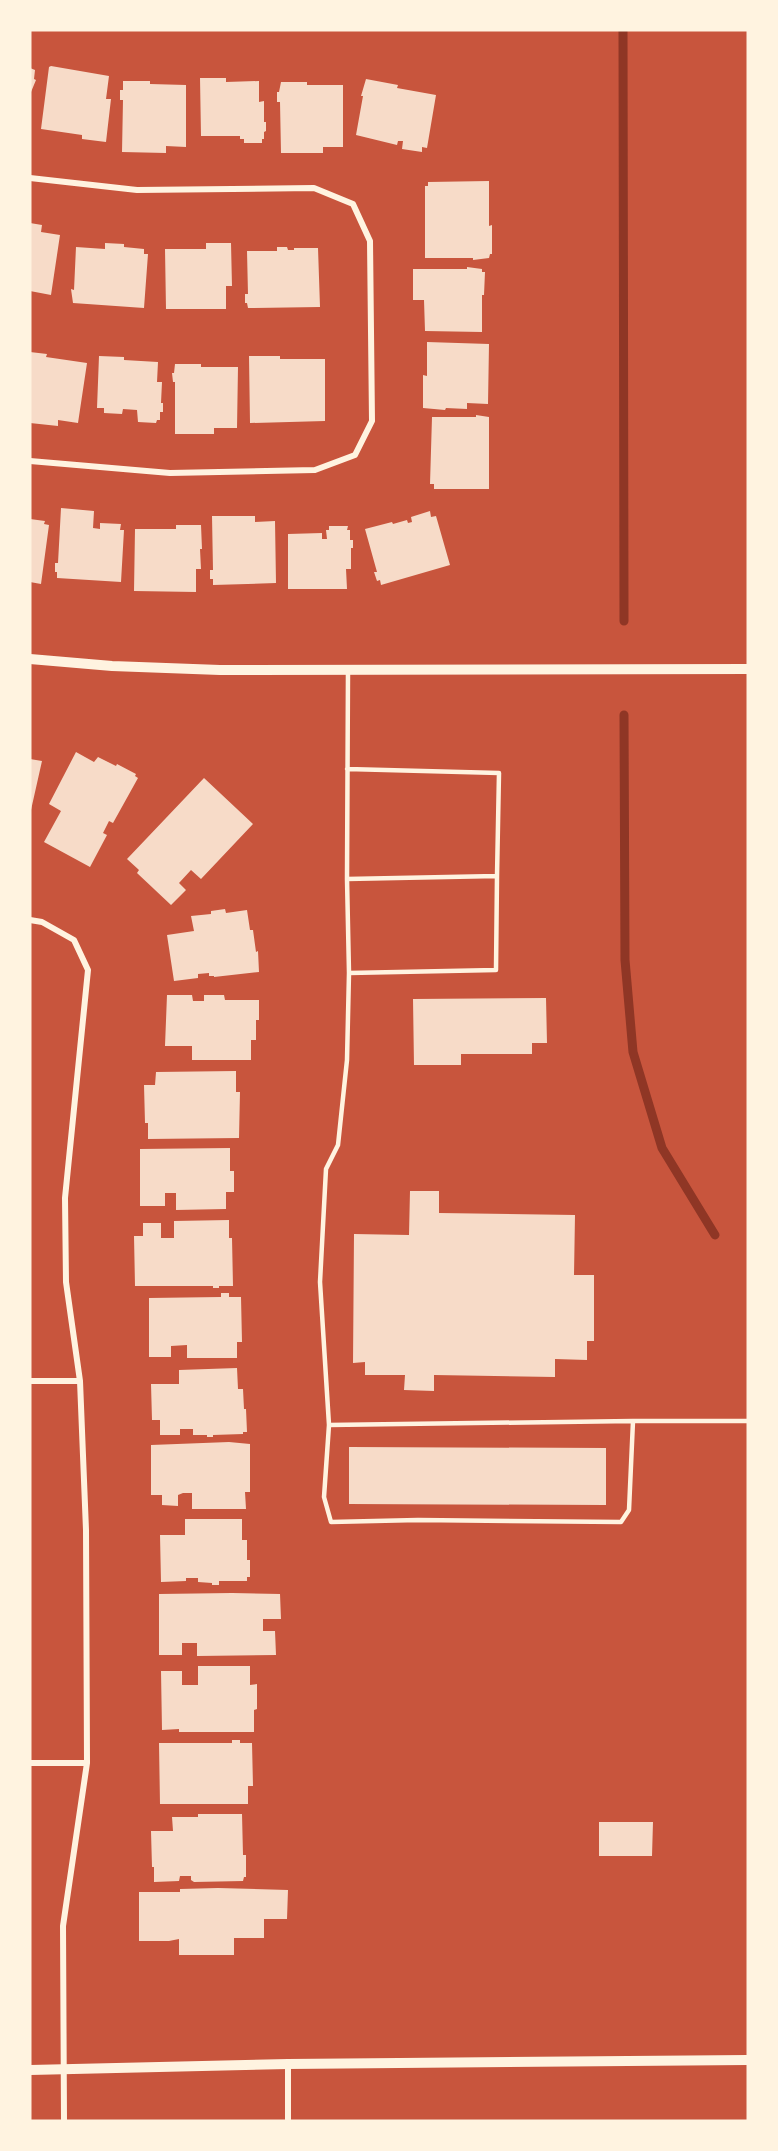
<svg xmlns="http://www.w3.org/2000/svg" width="778" height="2151" font-family="Overpass,sans-serif">
  <rect width="100%" height="100%" fill="#c8553d"/>
  <g fill="none" stroke-linecap="round" stroke-linejoin="round">
    <!-- stream -->
    <path stroke="#8f3625" stroke-width="9" d="M623 30 624 621
      M624 715 625 960 633 1052 662 1148 715 1235"/>
  </g>
  <!-- building -->
  <path fill="#f7dbc8" d="M51 66 109 76 106 99H111L106 142 82 139V135L41 129 49 67Z
    M30 68 35 70 34 79 36 80 31 92Z
    M200 78H226V82L259 81V102L264 101V122H266V131L264 132V139H262V143H244V139H240V136H201Z
    M366 79 398 85 397 88 436 95 427 148 422 147V152L402 149 403 141H398L397 145 356 135 363 96H361Z
    M123 81H150V84L186 85V147L166 146V153L122 152 123 100H120V90H123Z
    M281 82H307V85H343V147H323V153H281L280 102H277V92H279Z
    M489 181V226L492 225V254H490L489 258 473 260V258H425V186H428V182Z
    M30 223 42 225 41 232 60 235 51 295 30 291Z
    M105 243 124 244V247L144 249V254H148L144 308 73 303 71 289 74 290 76 247 105 249Z
    M206 243H231L232 286H226V309H166L165 249H206Z
    M277 247H287L288 250H294V248H318L320 307 248 308 247 303H245V294H248L247 251H277Z
    M467 267 482 269V272H485L484 295H482V332L425 331 424 300H413V269H467Z
    M427 342 489 344 488 404 467 403V409L446 408 445 410 423 408V375L427 376Z
    M30 352 47 354 46 357 87 363 78 423 58 420V426L30 423Z
    M99 356 124 357V360L158 362 157 382H162L161 403H163V412H160V420H157L156 423 138 422 137 410 123 409 122 414 104 413V408H97Z
    M249 356H280V359H325V421L250 423Z
    M175 364H201V367H238L237 428H214V434H175V382H173L172 373H174Z
    M476 415 489 417V489H434V484H430L432 417H476Z
    M61 508 94 511 93 528 100 529V523L121 524 120 530H124L121 582 57 578V572H55V563H58Z
    M430 511 431 517 436 516 450 565 381 585 380 580 377 581 374 572H377L365 529 392 522 393 524 407 520 408 523 412 522 411 517Z
    M212 516H255V522L275 521 276 583 213 585V579H210V570H213Z
    M30 519 45 521 44 524 49 525 41 584 30 582Z
    M176 525H201L202 549H200L201 569H196V592L134 591 135 529H176Z
    M329 526H348L347 530H350V540H353V548H351V569H346L347 589H288V534L322 533V539H327L326 530H329Z
    M76 752 94 762 98 757 116 766 117 764 136 774 135 776 138 778 113 823 109 821 103 833 107 835 90 867 44 842 61 811 49 804Z
    M30 759 42 761 31 810H30Z
    M204 778 253 824 201 879 191 870 179 883 186 890 171 905 137 873 139 870 127 859Z
    M225 909 226 913 247 910 250 930H253L256 952 258 951 259 972 214 977V976H209V973L198 974V978L174 981 167 935 194 931 191 916 211 914V911Z
    M167 995H192L193 1001H204V995H224L225 1000H259V1020H256V1040H251V1060H192V1046H165Z
    M546 998 547 1043H532V1054H461V1065H414L413 999Z
    M236 1071V1092H240L239 1138 148 1139V1123H145L144 1085H155L156 1072Z
    M230 1148V1171H234V1192H226V1209L176 1210V1193H165V1206H140V1149Z
    M410 1191H439V1213L575 1215 574 1275H594V1341H587V1360L555 1359V1377L434 1375V1391L404 1390 405 1375H365V1362L353 1363 354 1234 409 1235Z
    M229 1220V1238H232L233 1286H219V1288H213V1286H135L134 1236H143V1223H161V1238H174V1221Z
    M221 1293H229V1297H241L242 1342H237V1358H187V1345L171 1346V1357H149V1298L221 1297Z
    M237 1368 238 1389H243L244 1409H246L247 1432H243V1434L213 1435V1437H207V1435H193V1429H180V1435H160V1420H152L151 1384H179V1370Z
    M229 1442 250 1444V1492H245L246 1509H192V1493H183L178 1495V1506L162 1505V1495H151V1445Z
    M349 1447 606 1448V1505L349 1504Z
    M185 1519H242V1540H247V1560H250V1577H247V1581H219V1585H212V1583L198 1582V1578H186V1581L161 1582 160 1535H185Z
    M232 1593 280 1594 281 1619H263V1631H275L276 1655 197 1656V1643H182V1655H159V1594Z
    M198 1666H250V1685L257 1684V1709L254 1710V1732H179V1729L162 1730 161 1671H182V1685H198Z
    M232 1740H240V1743H252L253 1786H248V1804H160L159 1743H232Z
    M198 1814H242L243 1855H246V1877H244L243 1881 194 1882 191 1880V1876H180L179 1881 154 1882V1867H152L151 1831H173L172 1817H198Z
    M599 1822H653L652 1856H599Z
    M218 1888 288 1890 287 1919H264V1938H234V1955H179V1939L169 1941H139V1892H180V1889Z"/>
  <g fill="none" stroke-linecap="round" stroke-linejoin="round">
    <!-- service -->
    <path stroke="#fff3e0" stroke-width="4.5" d="M348 670 347 879 349 973 347 1060 338 1145 326 1169 320 1282 329 1425 324 1497 331 1522 418 1520 621 1522 629 1510 633 1421H748
      M347 769 499 773 497 876
      M347 879 497 876 496 970 349 973
      M329 1425 633 1421"/>
    <!-- minor -->
    <path stroke="#fff3e0" stroke-width="6" d="M30 178 137 190 314 188 353 204 370 241 372 421 355 455 315 470 170 473 30 461
      M30 920 42 922 74 940 88 970 65 1198 66 1282 80 1381 86 1530 87 1763 63 1926 64 2121
      M30 1381H80
      M30 1763H87
      M288 2064V2121"/>
    <!-- tertiary -->
    <path stroke="#fff3e0" stroke-width="10" d="M30 659 112 666 220 670 748 669
      M30 2070 288 2064 748 2060"/>
  </g>
  <!-- border -->
  <rect width="778" height="2151" fill="none" stroke="#fff3e0" stroke-width="63"/>
</svg>
